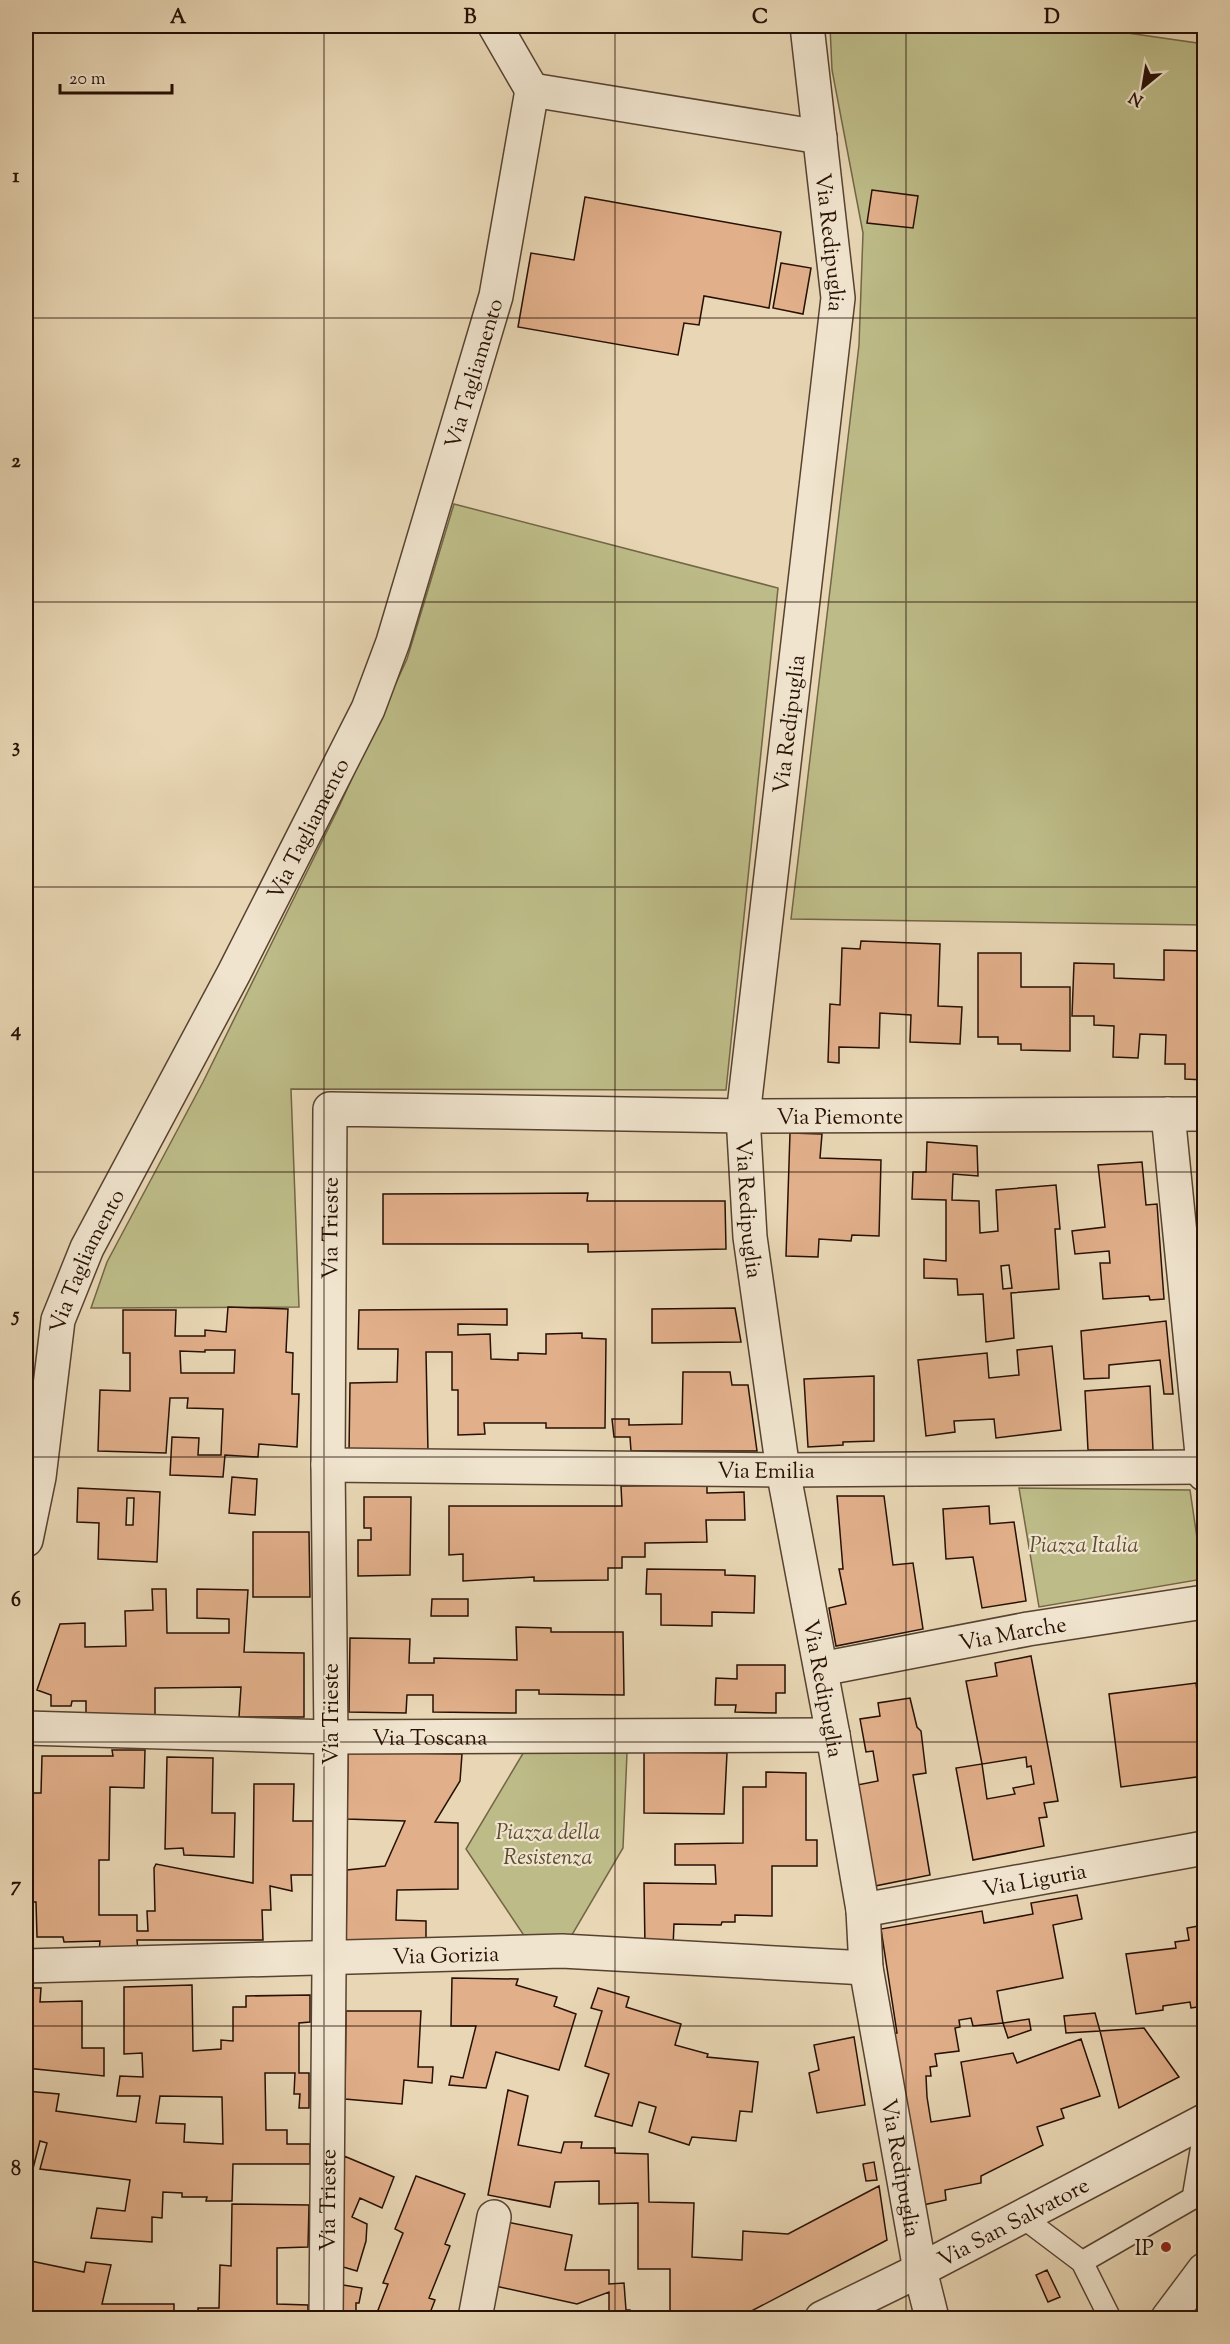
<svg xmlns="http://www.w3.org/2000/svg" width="1230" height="2344" font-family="'Sorts Mill Goudy',serif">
  <rect width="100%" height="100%" fill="#e8d6b4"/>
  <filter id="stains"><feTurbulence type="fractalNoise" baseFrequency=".00333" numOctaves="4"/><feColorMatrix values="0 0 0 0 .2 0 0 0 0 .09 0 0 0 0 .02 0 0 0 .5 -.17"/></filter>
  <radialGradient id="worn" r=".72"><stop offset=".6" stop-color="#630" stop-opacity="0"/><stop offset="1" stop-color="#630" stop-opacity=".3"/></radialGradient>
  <!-- green -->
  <path fill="#bdbc88" stroke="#726646" stroke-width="1.5" d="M830 26H1079L1204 44V925L791 919 859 345 863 233 832 70Z
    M454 504 778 588 726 1090 291 1089 299 1307 91 1308 107 1262 203 1082 337 811 407 659Z
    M1019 1488 1190 1490 1203 1579 1039 1607Z
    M525 1750 627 1753 623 1848 566 1945 531 1946 466 1849Z"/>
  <!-- building -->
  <path fill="#e1af8a" stroke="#271004" stroke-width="1.5" fill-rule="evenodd" d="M872 190 918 196 913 228 867 223Z
    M585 197 781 232 769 308 704 296 699 325 684 323 678 355 518 327 531 253 574 260Z
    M781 263 811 268 803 314 773 308Z
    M861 941 940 944 938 1006 962 1007 960 1044 910 1042 911 1015 880 1013 879 1048 839 1047V1063L828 1062 830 1004 840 1005 842 948 860 949Z
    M1164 950 1204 951V1080L1185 1079V1064H1165L1166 1035 1140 1034 1138 1058 1113 1057 1114 1026 1094 1025V1016H1072L1074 963 1114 964V978L1164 980Z
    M978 953H1021V987H1070V1051L1021 1050V1044H998V1037H978Z
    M790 1133 822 1134 820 1158 881 1160 879 1236 852 1235 851 1241 819 1239 818 1257 786 1256Z
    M927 1142 977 1146 978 1176 953 1174 952 1200 979 1201 980 1233 998 1231 996 1190 1056 1185 1060 1229H1055L1059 1289 1011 1293 1014 1338 986 1342 983 1294 958 1295 957 1279 924 1278V1259L946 1261V1200L912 1199 913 1172H926ZM1009 1265 1012 1288 1003 1289 1001 1266Z
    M1142 1162 1146 1205 1157 1204 1164 1299 1150 1300 1149 1296 1103 1299 1100 1263H1110L1109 1251 1075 1254 1072 1231 1105 1227 1098 1165Z
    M588 1193 587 1201H725L726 1249 588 1252V1244H383V1194Z
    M228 1307 288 1309 286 1352 293 1353 292 1394H299L297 1447 259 1444 258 1457 225 1455 223 1477 170 1475 172 1437 199 1438 198 1455H221L223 1409 187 1408 188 1398H170L166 1453 98 1451 100 1390 130 1391V1353H123V1310H176L175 1336H205V1330L226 1332ZM205 1350H235L234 1373H181L180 1351 205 1352Z
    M735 1308 741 1342 652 1343V1309Z
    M507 1309V1325L458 1324V1335L490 1334 491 1359 518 1360V1353L546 1354V1334L582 1333V1338L606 1339 605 1428H546V1423H484L485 1434 458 1435V1390H452V1352H426L428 1452 349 1453 350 1383 397 1382 398 1349H358L359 1310Z
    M1166 1321 1173 1394H1164L1160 1360 1109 1365V1378L1084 1379 1081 1331Z
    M1052 1346 1061 1430 996 1438 994 1419 954 1421 955 1432 926 1436 918 1360 987 1353 989 1378 1019 1375 1017 1350Z
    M683 1372H730L732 1385H748L757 1451H631L630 1437H614L612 1419H629V1425L682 1424Z
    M874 1376V1441L843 1442V1445L808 1447 804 1379Z
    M1150 1386 1153 1450H1088L1085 1391Z
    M232 1477 257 1479 255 1515 229 1513Z
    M707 1485V1493L744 1492 745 1520H706L707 1542 645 1543V1557H622V1568H608V1580L534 1581V1577L463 1581V1554L449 1555V1506H622L621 1486Z
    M78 1488 160 1492 157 1562 98 1559 99 1523 77 1522ZM127 1498H134L133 1525H126Z
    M837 1496H884L893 1565 913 1563 923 1629 836 1646 829 1608 846 1604 839 1569H843Z
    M364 1497H411L410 1575 358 1576V1540H371V1528H364Z
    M989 1506 990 1524 1014 1522 1026 1601 982 1608 973 1557 946 1559 943 1509Z
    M253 1532H309L310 1597H253Z
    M647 1569 725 1570V1575L755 1576 754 1613 712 1612V1626L661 1625V1594H646Z
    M152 1589H166L167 1633H229V1619L197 1618V1589L248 1590 244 1652 304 1653V1717H239L241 1687 155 1688V1716L86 1717V1701H72L71 1706H51V1695L37 1690 60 1624 85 1623V1647L126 1646 125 1611 153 1610Z
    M432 1599H468V1616H431Z
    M516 1627 551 1628V1632H623L624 1695 539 1694V1690H516V1713L433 1712V1695H407L406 1713 349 1712 350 1638 410 1639 409 1663H434V1658L517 1660Z
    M1031 1656 1058 1801 1044 1803 1047 1817 1039 1818 1044 1846 973 1860 956 1768 982 1764 966 1681 997 1676 995 1663ZM1026 1757 1027 1767 1031 1766 1034 1784 1013 1788 1015 1794 987 1799 982 1764Z
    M737 1665H785V1693H776V1713L735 1712 736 1705H715L716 1678 737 1679Z
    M1196 1683 1204 1750V1776L1121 1787 1109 1694Z
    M910 1698 917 1727 921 1731 926 1773 913 1775 930 1875 875 1886 857 1785 878 1781 873 1751 866 1752 860 1719 880 1716 878 1703Z
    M112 1750H145L144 1788 110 1787 109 1860H99V1915H137V1931H148L147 1911H155L154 1868 156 1864 253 1883 254 1784H294L293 1821H313L314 1875H291L292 1891 270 1886 271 1910H262L263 1940H137L138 1951 99 1952 100 1941 64 1942 63 1937H37L36 1902H26L27 1793H41L42 1756H113Z
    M348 1752 462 1754 460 1781 435 1822 458 1823V1889L397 1890 396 1920 426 1921V1944L346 1943 347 1870 385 1866 405 1821 347 1819Z
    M644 1752 727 1753 724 1814 644 1813Z
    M167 1757 213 1758 212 1813H235L234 1857 184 1855 183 1848 165 1849Z
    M766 1772 806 1773V1840H817V1866H772V1916L735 1915V1922H722L721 1925 674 1924 673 1947H645L644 1883 716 1884 715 1865H675V1844L743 1843V1787H766Z
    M1077 1895 1082 1919 1053 1925 1063 1978 997 1991 1003 2023 973 2026 971 2018 959 2020 960 2027 955 2028 959 2051 935 2054 937 2066 930 2067 931 2076H926L927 2097 931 2122 970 2116 961 2062 1013 2053 1017 2063 1081 2039 1100 2096 1061 2109 1064 2118 1037 2127 1043 2145 981 2176V2183L945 2190 946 2200 923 2205 893 2034 897 2033 881 1929 982 1911 984 1923 1033 1914 1031 1903Z
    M1204 1925V2006L1191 2008 1190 2002 1163 2006V2010L1136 2014 1126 1954 1176 1948 1175 1942 1189 1940 1187 1928Z
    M452 1978 518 1979 516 1985 557 1997 554 2006 576 2014 559 2070 496 2052 486 2088 449 2085 451 2076 463 2078 476 2026H451Z
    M192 1985 193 2051 221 2049V2040L233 2041V2007H246V1996L310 1995V2022L299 2023V2073H309V2108H299L300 2094H294L295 2073H265L266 2130H287V2144H310V2164H233L232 2201H206L207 2197H182V2193L163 2192 162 2218 152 2217V2242L91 2238 97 2208 125 2211 130 2180 40 2169 47 2143 40 2141 26 2196V2091L59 2094 56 2111 136 2122 140 2096H117L120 2076 143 2077 142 2053 124 2054V1987ZM160 2096 222 2097 223 2144 184 2142 185 2124 156 2123Z
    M26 1988H41L40 2002 82 2001V2048H104V2076L26 2068Z
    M598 1988 629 1997 626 2007 681 2024 675 2045 708 2054 707 2057 758 2062 752 2112 740 2111 736 2141 692 2137 689 2145 649 2132 656 2107 639 2102 632 2126 595 2116 609 2074 585 2066 602 2011 591 2008Z
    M346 2011H421L418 2067H433L432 2083 404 2080 402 2104 345 2099Z
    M1095 2013 1100 2031 1066 2033 1064 2016Z
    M1029 2019 1031 2030 1008 2038 1003 2023Z
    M1144 2028 1179 2077 1119 2108 1100 2031Z
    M854 2037 865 2105 817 2113 809 2073 819 2070 814 2045Z
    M508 2090 528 2096 518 2145 561 2153 564 2142H582L581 2148H615V2153L648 2154 649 2202 694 2203 692 2257 742 2260 743 2231 788 2234 879 2186 887 2240 740 2317 741 2313 670 2312V2269H638V2203L599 2204V2181L555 2182 550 2207 488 2195Z
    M344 2156 394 2177 382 2208 360 2198 352 2217 367 2224 366 2241 357 2271 343 2267Z
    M874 2162 877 2180 866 2181 863 2164Z
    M416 2176 465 2194 445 2244 450 2246 429 2298 435 2300 428 2318H375L388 2284 383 2283 403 2233 395 2229Z
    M232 2204 309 2205 308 2247 277 2248V2304L308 2305V2318H198V2308H219L220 2265 231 2266Z
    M507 2222 572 2235 565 2270H609V2284L624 2283 626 2310H630L631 2318H609V2292L577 2304 495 2286Z
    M26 2260 84 2272 86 2262 111 2265 102 2304H174V2318H26Z
    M1047 2270 1060 2297 1048 2302 1036 2275Z
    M343 2285 362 2288 359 2303H356V2318H343Z"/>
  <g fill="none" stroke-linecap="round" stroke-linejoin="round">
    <!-- service casing -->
    <g stroke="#574230" stroke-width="24">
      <path id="service" d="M1023 2215 1029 2222 1082 2262 1193 2198 1204 2133
        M1082 2262 1110 2318"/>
    </g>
    <!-- minor casing -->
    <g stroke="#574230" stroke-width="36">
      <g id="minor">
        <path d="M495 26 532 90"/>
        <path id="s1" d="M807 26 838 298 743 1116 750 1237 783 1470 833 1735 863 1910 866 1968 920 2270 932 2318"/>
        <path d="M532 90 820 137"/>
        <path d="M1168 1114 1204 1474"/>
        <path id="s2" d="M328 1465 783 1470 1203 1467"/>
        <path id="s3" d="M26 1540 39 1477 58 1320 87 1248 234 973 368 709 393 642 496 296 532 90"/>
        <path id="s4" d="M821 1669 1028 1629 1204 1602"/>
        <path id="s5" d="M26 1728 331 1737 833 1735"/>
        <path id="s6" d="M863 1910 1204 1848"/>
        <path id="s7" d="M26 1966 562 1951 866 1968"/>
        <path id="s8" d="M326 2318 331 1737 328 1465 330 1109 743 1116 1204 1114"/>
        <path d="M475 2318 494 2217"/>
      </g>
    </g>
    <!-- tertiary casing -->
    <g stroke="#574230" stroke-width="36">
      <g id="tertiary">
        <path id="s9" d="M822 2318 920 2270 1204 2121"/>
        <path d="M1168 2318 1204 2270"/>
      </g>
    </g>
    <!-- service -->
    <use href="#service" stroke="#f0e4ce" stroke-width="21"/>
    <!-- minor -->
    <use href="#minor" stroke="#f0e4ce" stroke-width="33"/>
    <!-- tertiary -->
    <use href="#tertiary" stroke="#f0e4ce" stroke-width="33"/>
  </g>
  <!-- grid -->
  <path fill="none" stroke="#271004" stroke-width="1.5" stroke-opacity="0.55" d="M324 26V2318M615 26V2318M906 26V2318M26 318H1204M26 602H1204M26 887H1204M26 1172H1204M26 1457H1204M26 1742H1204M26 2026H1204"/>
  <!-- markers -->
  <circle fill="#8f2418" stroke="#f0e4ce" stroke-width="2" cx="1166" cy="2247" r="6"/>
  <g text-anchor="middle" stroke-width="4.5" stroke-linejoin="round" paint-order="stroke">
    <!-- street labels -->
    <g font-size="22" fill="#271004" stroke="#f0e4ce">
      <text dy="8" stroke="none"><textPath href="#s1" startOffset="218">Via Redipuglia</textPath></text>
      <text dy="8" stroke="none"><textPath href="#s3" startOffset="1260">Via Tagliamento</textPath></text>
      <text transform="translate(788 724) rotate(-83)" y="8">Via Redipuglia</text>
      <text dy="8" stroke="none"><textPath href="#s3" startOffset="774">Via Tagliamento</textPath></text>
      <text dy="8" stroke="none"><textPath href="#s8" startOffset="1719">Via Piemonte</textPath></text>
      <text dy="8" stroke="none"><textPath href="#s1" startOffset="1190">Via Redipuglia</textPath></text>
      <text dy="8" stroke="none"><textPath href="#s8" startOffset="1090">Via Trieste</textPath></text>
      <text dy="8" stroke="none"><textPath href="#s3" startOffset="288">Via Tagliamento</textPath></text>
      <text dy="8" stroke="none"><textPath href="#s2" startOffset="438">Via Emilia</textPath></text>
      <text dy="8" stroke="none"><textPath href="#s4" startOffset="195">Via Marche</textPath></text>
      <text dy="8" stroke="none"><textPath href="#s1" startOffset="1676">Via Redipuglia</textPath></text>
      <text transform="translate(330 1714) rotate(-90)" y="8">Via Trieste</text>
      <text dy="8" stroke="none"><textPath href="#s5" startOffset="404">Via Toscana</textPath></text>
      <text dy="8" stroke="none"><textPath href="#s6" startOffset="174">Via Liguria</textPath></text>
      <text dy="8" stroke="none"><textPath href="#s7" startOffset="420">Via Gorizia</textPath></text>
      <text dy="8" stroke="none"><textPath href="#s1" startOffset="2162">Via Redipuglia</textPath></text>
      <text dy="8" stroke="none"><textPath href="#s8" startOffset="118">Via Trieste</textPath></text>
      <text dy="8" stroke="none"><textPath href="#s9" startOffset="214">Via San Salvatore</textPath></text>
    </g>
    <!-- park labels -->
    <g font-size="22" font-style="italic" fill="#5c4c32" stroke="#f0e4ce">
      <text x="1084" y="1552">Piazza Italia</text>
      <text x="548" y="1839">Piazza della<tspan x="548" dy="25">Resistenza</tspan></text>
    </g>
    <!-- poi labels -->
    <g font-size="22" fill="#271004" stroke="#f0e4ce" text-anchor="end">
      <text x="1154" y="2255">IP</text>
    </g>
  </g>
  <!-- margin -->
  <rect width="1230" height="2344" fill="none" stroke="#e8d6b4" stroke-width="66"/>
  <!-- north arrow -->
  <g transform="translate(1143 87) rotate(210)" stroke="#f0e4ce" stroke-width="4.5" paint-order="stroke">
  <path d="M0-4.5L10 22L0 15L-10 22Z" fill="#271004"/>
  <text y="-9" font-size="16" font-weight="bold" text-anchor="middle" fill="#271004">N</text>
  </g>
  <!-- scale -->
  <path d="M60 84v9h112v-9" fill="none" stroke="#271004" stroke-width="3"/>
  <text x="69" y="84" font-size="18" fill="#271004" stroke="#f0e4ce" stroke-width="4.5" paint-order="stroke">20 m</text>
  <rect x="33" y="33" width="1164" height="2278" fill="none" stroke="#271004" stroke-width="2"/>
  <g font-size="20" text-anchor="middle" font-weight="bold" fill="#271004">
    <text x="178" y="23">A</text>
    <text x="470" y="23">B</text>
    <text x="760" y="23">C</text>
    <text x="1052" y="23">D</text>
    <text x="16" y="182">1</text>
    <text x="16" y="467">2</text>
    <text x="16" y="752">3</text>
    <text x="16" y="1036">4</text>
    <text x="16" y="1321">5</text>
    <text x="16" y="1606">6</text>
    <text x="16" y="1891">7</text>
    <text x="16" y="2175">8</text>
  </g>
  <rect width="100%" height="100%" filter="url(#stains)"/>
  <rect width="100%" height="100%" fill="url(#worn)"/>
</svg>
